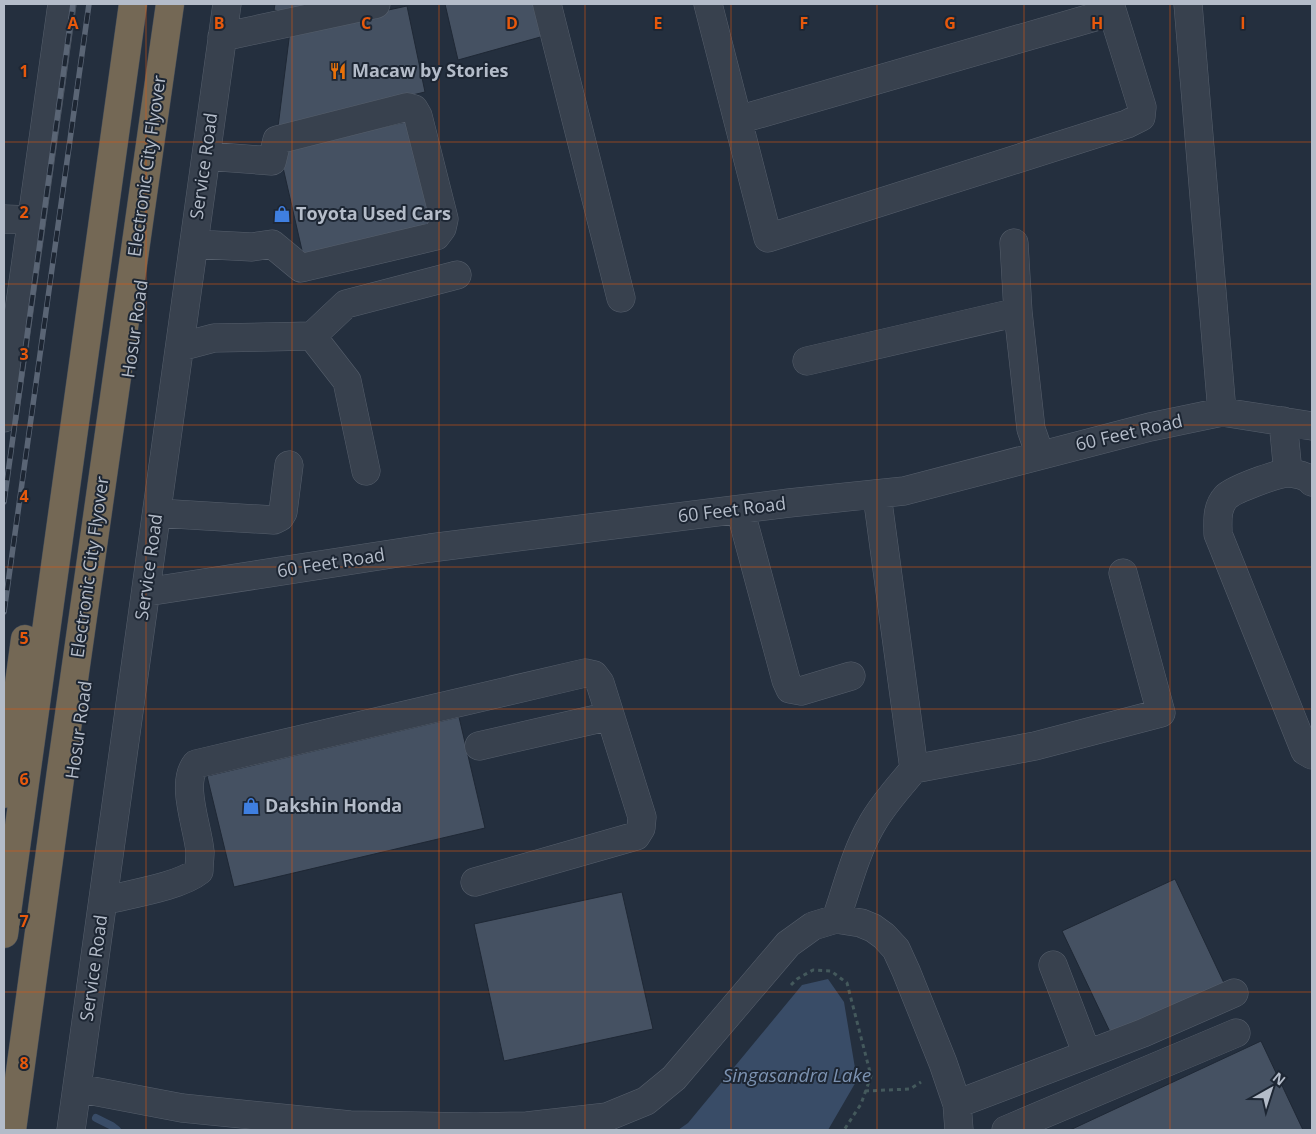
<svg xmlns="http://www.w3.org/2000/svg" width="1316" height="1134" font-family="'Open Sans',sans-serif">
  <rect width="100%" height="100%" fill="#242f3e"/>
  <!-- water -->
  <path fill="#394c67" d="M828 979 844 1002 857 1080 828 1130H678L688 1123 802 985Z"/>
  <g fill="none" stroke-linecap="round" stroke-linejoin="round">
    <!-- stream -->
    <path stroke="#394c67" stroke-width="8" d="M96 1118 112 1126 117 1130"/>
  </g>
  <!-- building -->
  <path fill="#455162" stroke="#1f2835" d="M275 4H348L298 16 274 10Z
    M445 4H534L544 36 458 60Z
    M407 6 425 92 278 127 290 31Z
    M410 121 434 231 304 259 279 150Z
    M459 717 485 828 234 887 207 776Z
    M1175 879 1224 983 1112 1036 1062 931Z
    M622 892 653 1029 504 1061 474 924Z
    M1261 1041 1303 1130H1070Z"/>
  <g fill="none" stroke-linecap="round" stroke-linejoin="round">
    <!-- minor casing -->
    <g stroke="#565f6c" stroke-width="29">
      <path id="minor" d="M547 4 621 298
        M708 4 768 238 1127 124 1141 117 1142 107 1110 4
        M1188 4 1222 412
        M222 37 376 4
        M738 120 1112 12
        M4 219 31 220
        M1014 243 1018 312
        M194 244 252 247 272 244 301 268 436 236 442 228 444 219 418 116 414 109 407 107 277 140 272 161 206 156
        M312 336 347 381 366 471
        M180 347 214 338 312 336 346 304 457 275
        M807 361 1018 312 1031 429 1040 455
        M4 418 62 4
        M1283 421 1288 473
        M1312 482C1308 476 1295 473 1287 473 1276 474 1234 489 1226 497 1216 508 1218 521 1218 534L1305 751 1312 755
        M740 509 786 680 790 689 801 691 851 676
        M157 513 274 520 280 517 283 512 289 465
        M146 592 430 548 789 503 904 491 1150 427 1222 412 1312 426
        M479 746 610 716
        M914 769 1035 746 1161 713 1123 573
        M103 901C129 894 179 887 199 871 199 865 200 858 200 852 198 827 180 784 196 764L585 673 594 675 600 683 642 817 641 828 636 836 475 882
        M836 919C847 888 855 853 872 824 883 804 899 787 914 769L877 495
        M1053 965 1087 1054
        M77 1088 182 1108 350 1125 475 1127 527 1126 607 1117 646 1101 674 1078 788 944 813 926 836 919 861 923 873 928 884 936 896 949 906 971 943 1063 957 1104 959 1130
        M957 1104 1143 1033 1234 993
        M71 1130 227 4
        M1006 1130 1236 1033"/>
    </g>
    <!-- highway casing -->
    <g stroke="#434c59" stroke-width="29">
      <path id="highway" d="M4 794 25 639
        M4 934 133 4
        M12 1130 61 771 170 4"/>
    </g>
    <!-- path -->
    <path stroke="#44595c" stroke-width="3" stroke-dasharray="4 4" stroke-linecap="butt" d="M791 985 797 979 813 970 831 971 847 983 871 1076 861 1104 844 1130
      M865 1091 910 1089 921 1082"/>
    <!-- minor -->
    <use href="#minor" stroke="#38414e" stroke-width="28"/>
    <!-- highway -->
    <use href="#highway" stroke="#746855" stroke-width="28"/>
    <!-- rail casing -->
    <g stroke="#5a6575" stroke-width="5.5">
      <path id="rail" d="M4 502 73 4
        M4 612 89 4"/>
    </g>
    <!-- rail -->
    <use href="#rail" stroke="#1d2633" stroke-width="4" stroke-dasharray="11" stroke-linecap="butt"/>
  </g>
  <!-- grid -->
  <path fill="none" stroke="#e8590c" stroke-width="1" stroke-opacity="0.55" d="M146 4V1130M292 4V1130M439 4V1130M585 4V1130M731 4V1130M877 4V1130M1024 4V1130M1170 4V1130M4 142H1312M4 284H1312M4 425H1312M4 567H1312M4 709H1312M4 851H1312M4 992H1312"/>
  <!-- icons -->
  <defs>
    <g id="restaurant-bare" transform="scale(1.35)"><path d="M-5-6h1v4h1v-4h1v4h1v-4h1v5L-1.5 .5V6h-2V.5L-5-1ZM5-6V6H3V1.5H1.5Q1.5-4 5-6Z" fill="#e8710a" stroke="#1d2633" stroke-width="2.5" paint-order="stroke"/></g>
    <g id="shop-bare" transform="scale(1.35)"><path d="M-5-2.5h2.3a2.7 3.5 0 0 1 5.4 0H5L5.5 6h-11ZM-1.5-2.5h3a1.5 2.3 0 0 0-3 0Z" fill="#3f7fe0" stroke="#1d2633" stroke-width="2.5" paint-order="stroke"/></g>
  </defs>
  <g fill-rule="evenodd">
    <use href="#restaurant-bare" x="338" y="71"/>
    <use href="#shop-bare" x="282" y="214"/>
    <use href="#shop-bare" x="251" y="806"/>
  </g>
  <g text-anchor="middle" stroke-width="4" stroke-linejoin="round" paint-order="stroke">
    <!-- poi labels -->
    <g font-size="18" font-weight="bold" fill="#b4bcc9" stroke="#1d2633" text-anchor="start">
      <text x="352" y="77">Macaw by Stories</text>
      <text x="296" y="220">Toyota Used Cars</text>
      <text x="265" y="812">Dakshin Honda</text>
    </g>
    <!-- street labels -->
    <g font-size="18" fill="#b4bcc9" stroke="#1d2633">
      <text transform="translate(147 166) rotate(-82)" y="6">Electronic City Flyover</text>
      <text transform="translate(204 166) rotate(-82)" y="6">Service Road</text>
      <text transform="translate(135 329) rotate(-82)" y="6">Hosur Road</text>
      <text transform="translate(1129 433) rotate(-13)" y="6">60 Feet Road</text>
      <text transform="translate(732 510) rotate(-7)" y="6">60 Feet Road</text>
      <text transform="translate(331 563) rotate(-9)" y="6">60 Feet Road</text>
      <text transform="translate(90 567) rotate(-82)" y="6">Electronic City Flyover</text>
      <text transform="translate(149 567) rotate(-82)" y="6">Service Road</text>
      <text transform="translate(79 730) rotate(-82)" y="6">Hosur Road</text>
      <text transform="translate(94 968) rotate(-82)" y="6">Service Road</text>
    </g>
    <!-- water labels -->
    <g font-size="19" font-style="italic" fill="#7c92b1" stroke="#1d2633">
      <text x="797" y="1082">Singasandra Lake</text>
    </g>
  </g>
  <g font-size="16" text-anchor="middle" font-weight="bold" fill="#e8590c" stroke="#1d2633" stroke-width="4" stroke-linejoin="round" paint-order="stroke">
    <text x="73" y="29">A</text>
    <text x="219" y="29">B</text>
    <text x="366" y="29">C</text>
    <text x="512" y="29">D</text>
    <text x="658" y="29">E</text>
    <text x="804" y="29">F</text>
    <text x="950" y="29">G</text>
    <text x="1097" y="29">H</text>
    <text x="1243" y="29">I</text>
    <text x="24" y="77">1</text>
    <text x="24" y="218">2</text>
    <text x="24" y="360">3</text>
    <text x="24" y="502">4</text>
    <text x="24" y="644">5</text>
    <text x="24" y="785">6</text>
    <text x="24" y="927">7</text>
    <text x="24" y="1069">8</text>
  </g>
  <!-- border -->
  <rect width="1316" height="1134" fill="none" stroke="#b4bcc9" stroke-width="10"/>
  <!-- north arrow -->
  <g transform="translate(1271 1089) rotate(39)" stroke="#1d2633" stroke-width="4" paint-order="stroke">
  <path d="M0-4L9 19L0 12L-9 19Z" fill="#b4bcc9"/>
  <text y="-8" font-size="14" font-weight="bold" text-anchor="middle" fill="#b4bcc9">N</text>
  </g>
</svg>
